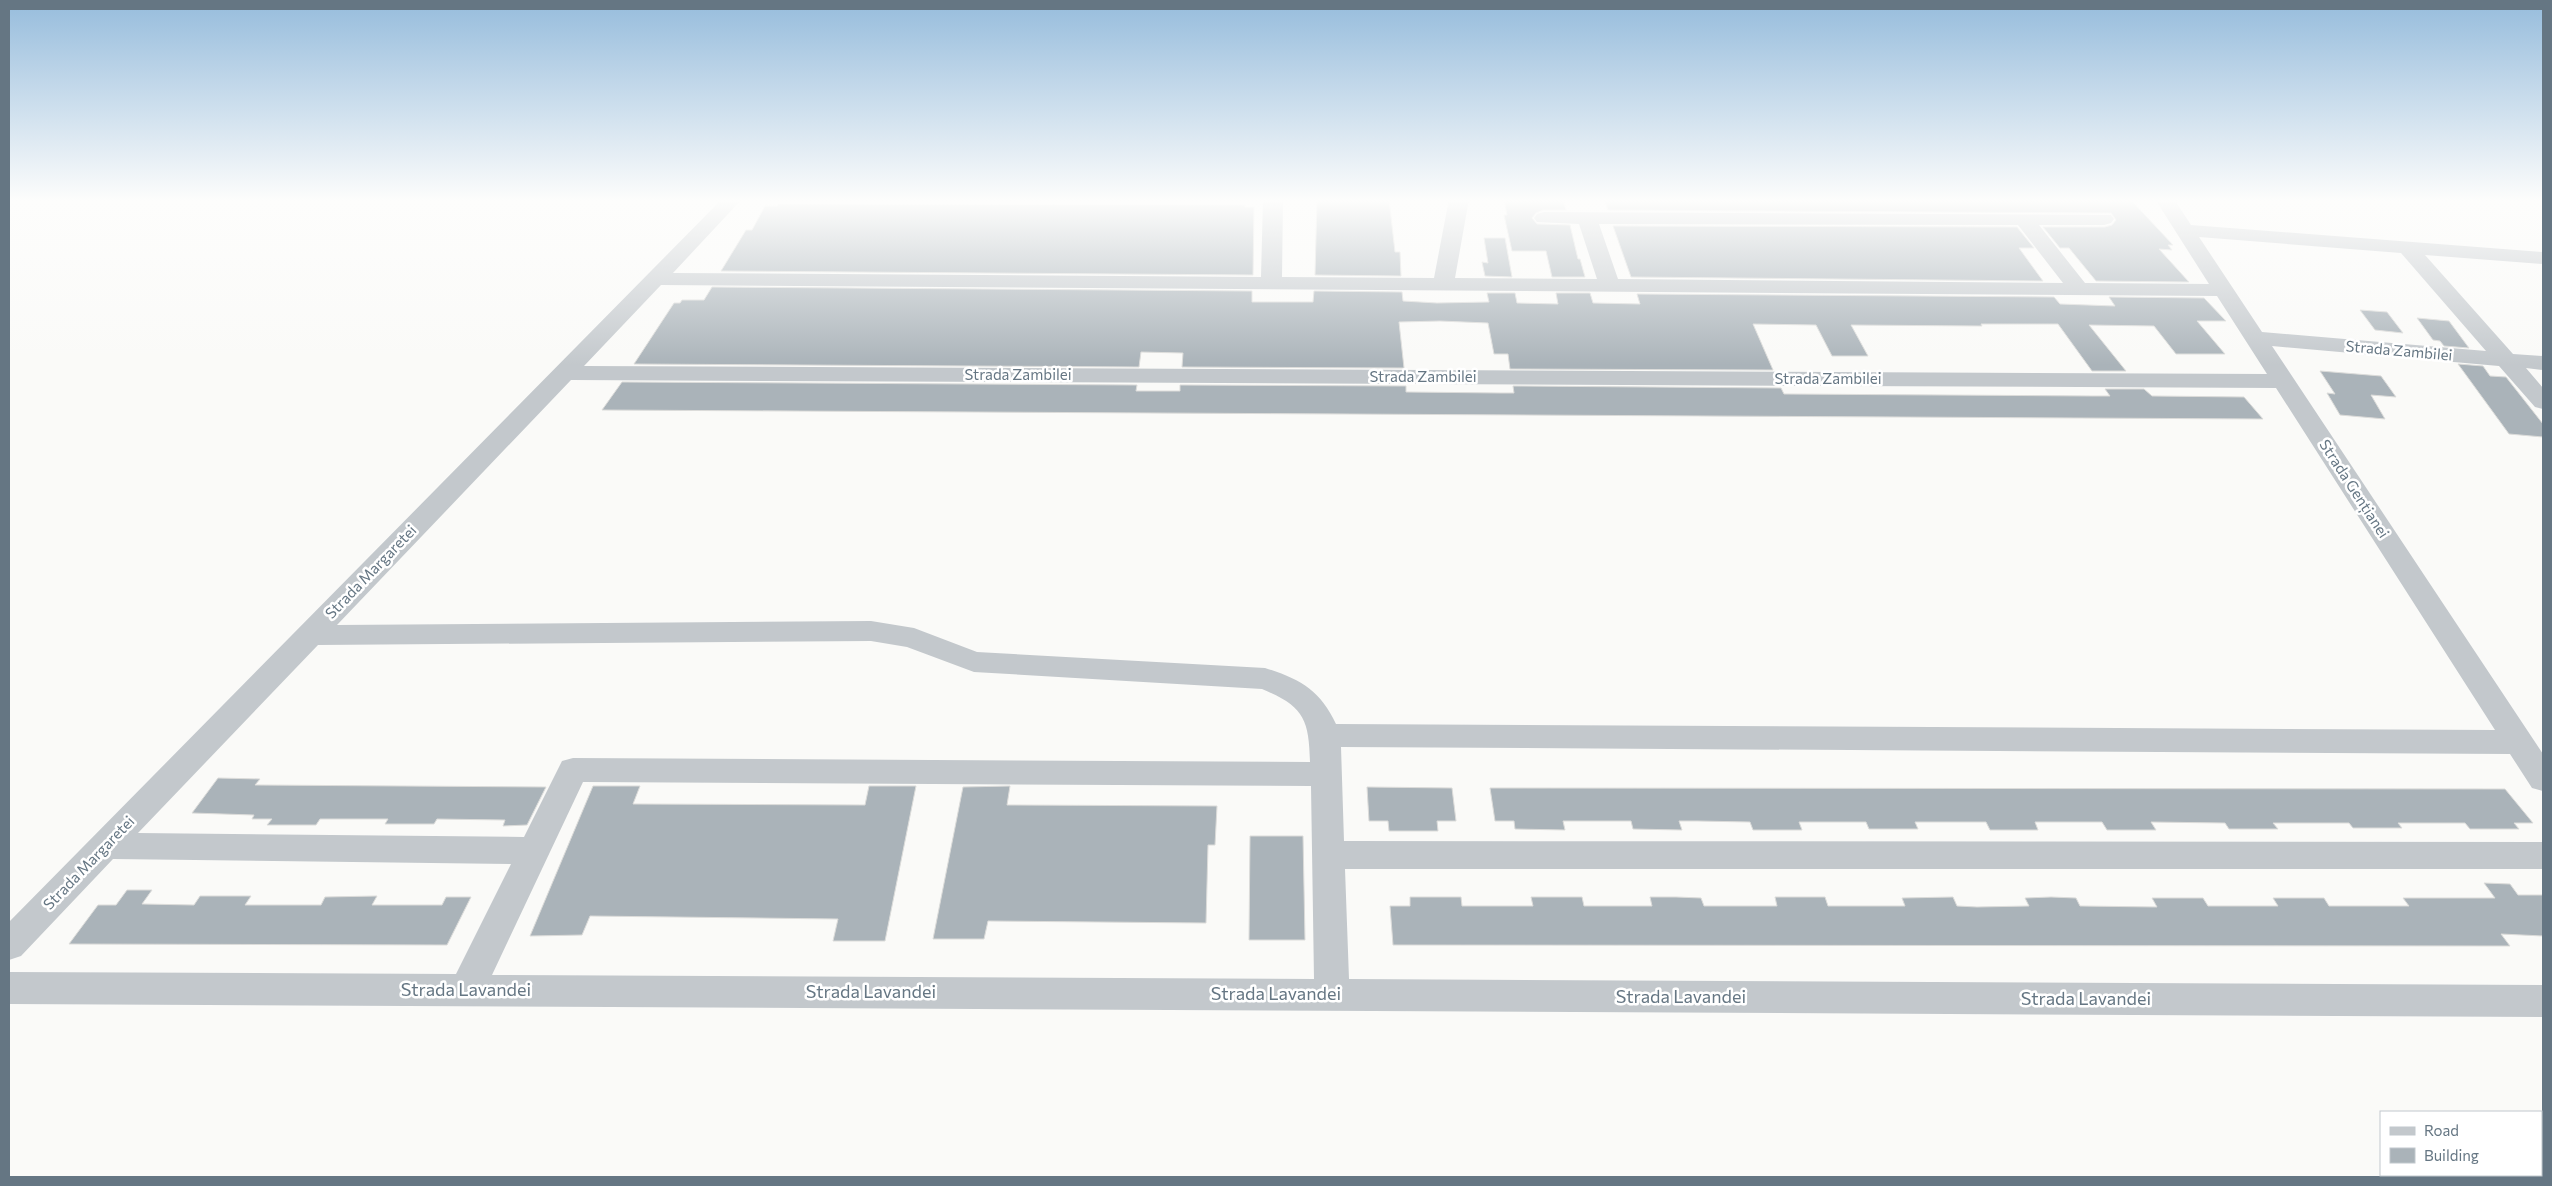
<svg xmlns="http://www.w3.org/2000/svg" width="2552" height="1186" font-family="Commissioner,sans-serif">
  <rect width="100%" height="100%" fill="#fafaf8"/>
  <!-- building -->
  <path fill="#aab3b9" stroke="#dcdcda" d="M1317 199H1389L1395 252H1400L1401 276 1315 275Z
    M1504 199H1563L1566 210H1543L1536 213 1532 218 1537 224 1570 225 1578 259H1580L1585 277H1552L1546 251H1512L1504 215H1507Z
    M1604 199H2130L2173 245H2168L2172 250 2159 249 2189 282 2096 281 2069 248H2060L2043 227H2105L2112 225 2116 220 2111 213 1608 210Z
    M778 204 1245 205V207H1254L1253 275 721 271 746 230H752L765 206H777Z
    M1613 226 2017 227 2034 248H2019L2043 281 1631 277Z
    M1484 238H1505L1512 277 1485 276 1482 262 1488 263Z
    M712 287 1252 291V302H1313L1314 291 1402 292 1403 301 1437 303 1489 302 1487 293H1515L1517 303 1558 304 1556 293H1590L1593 303 1640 304 1637 294 2054 297 2060 304 2115 306 2109 297 2204 298 2226 321H2197L2225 354H2176L2154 326 2089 325 2126 371H2092L2058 324H1981L1982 326 1851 325 1868 356H1832L1816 325 1753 324 1773 370 1510 369 1508 354H1494L1488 323 1440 321 1399 322 1404 368 1182 367 1183 353 1141 352 1139 367 634 364 674 303H680L682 300H704Z
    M2360 310 2387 312 2403 333 2375 330Z
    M2417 318 2449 321 2469 348 2444 346 2440 341 2433 340Z
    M2458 364 2483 366 2490 376 2506 377 2543 424V437L2509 434Z
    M2320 371 2381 376 2396 397 2371 395 2385 419 2340 415 2327 393 2335 394Z
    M622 382 1137 385 1136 391H1180V385L1406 386V392L1500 393H1514L1513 386 1781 388 1784 394 2093 396H2110L2105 389H2144L2152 396 2244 397 2263 419 602 410Z
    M218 778 260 779 255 785 546 787 527 825 503 826 505 820 437 819 434 824H385L388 819H320L316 825H267L272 819H252L254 815 192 813Z
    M593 786H640L633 804 865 805 869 786H916L885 941H833L838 919 590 916 582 935 530 936Z
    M1010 786 1007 805 1217 806 1215 845H1208L1206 923 988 921 984 939H933L963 787Z
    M1367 787 1452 788 1456 821H1437L1438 831H1389L1388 821H1369Z
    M1490 788 2505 789 2533 823H2514L2519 829H2470L2465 823H2398L2402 828H2353L2349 823H2273L2278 829H2229L2225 823 2151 822 2156 830H2107L2102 822H2035L2038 830H1990L1986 822H1915L1918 829H1869L1866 822H1799L1802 830H1753L1750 822 1698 821H1679L1682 830 1633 829 1631 821H1563L1565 830 1515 829 1514 821H1495Z
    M1250 836H1303L1305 940H1249Z
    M2484 883 2510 884 2518 895H2543V936L2501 934 2510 946 1393 945 1390 906H1410V897H1461L1462 906H1533L1531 897H1582L1584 906H1652L1650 897H1676L1701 898 1704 906H1777L1775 897H1825L1828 906H1905L1902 898 1953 897 1957 906 1977 907 2029 906 2025 898 2051 897 2076 898 2080 906 2157 907 2152 898H2203L2208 906H2278L2273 898H2324L2329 906H2409L2403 898H2495Z
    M127 890H152L142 904 194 905 200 896H251L245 905H321L325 897 377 896 372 905H442L446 897H471L447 945 69 944 98 905H116Z"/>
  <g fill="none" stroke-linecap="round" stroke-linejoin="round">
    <!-- minor -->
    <path fill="#c3c8cc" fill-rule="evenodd" d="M722 199H742L673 273 1261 277 1263 199H1283L1282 277 1434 278 1449 199H1469L1455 278 1597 279 1579 224 1537 222 1534 218 1537 214 1544 212 2111 215 2114 219 2111 223 2104 225H2039L2085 283 2209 284 2155 199H2174L2191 225 2543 252V264L2425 255 2513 354 2543 356V370L2526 368 2543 388V409L2535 407 2499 366 2272 346 2543 754V791L2532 788 2510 754 1341 747 1344 841 2543 842V869H1345L1349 979 2543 985V1017L9 1004V972L456 974 511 864 113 859 21 956 9 960V922ZM1599 224 2018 225 2063 283 1618 279ZM2199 237 2401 253 2486 351 2262 332ZM661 285 2217 296 2267 374 584 366ZM571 380 2276 388 2495 730 1336 724C1320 690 1300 679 1265 668L977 652 914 628 871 621 337 625ZM871 641 907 647 974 672 1262 689C1303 706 1309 718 1310 762L573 758 562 761 524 837 138 833 318 645ZM583 782 1311 786 1314 979 492 975Z"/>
  </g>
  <!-- sky -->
  <linearGradient id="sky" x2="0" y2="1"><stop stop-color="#96bcdc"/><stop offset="0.55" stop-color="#fdfdfc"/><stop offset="1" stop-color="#fdfdfc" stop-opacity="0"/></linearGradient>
  <rect width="2552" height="365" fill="url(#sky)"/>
  <g text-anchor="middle" stroke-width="5" stroke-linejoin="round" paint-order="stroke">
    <!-- street labels -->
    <g font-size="15" fill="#657683" stroke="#fff">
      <text transform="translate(2399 351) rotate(5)" y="5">Strada Zambilei</text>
      <text x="1018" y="380">Strada Zambilei</text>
      <text x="1423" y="382">Strada Zambilei</text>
      <text x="1828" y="384">Strada Zambilei</text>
      <text transform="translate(2354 489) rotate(57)" y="5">Strada Gențianei</text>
      <text transform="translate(371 572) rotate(-46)" y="5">Strada Margaretei</text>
      <text transform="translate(89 863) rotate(-46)" y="5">Strada Margaretei</text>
    </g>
    <!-- near-street labels -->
    <g font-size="18" fill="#657683" stroke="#fff">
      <text x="466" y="996">Strada Lavandei</text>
      <text x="871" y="998">Strada Lavandei</text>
      <text x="1276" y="1000">Strada Lavandei</text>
      <text x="1681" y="1003">Strada Lavandei</text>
      <text x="2086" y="1005">Strada Lavandei</text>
    </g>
  </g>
  <!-- border -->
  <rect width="2552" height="1186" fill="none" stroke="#657683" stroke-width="20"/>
  <!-- legend -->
  <rect x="2380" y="1111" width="162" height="65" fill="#ffffff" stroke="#c1c8cd"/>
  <rect x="2390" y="1127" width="25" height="8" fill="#c3c8cc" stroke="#c1c8cd"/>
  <text x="2424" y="1136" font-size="15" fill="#657683">Road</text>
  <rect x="2390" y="1148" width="25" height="15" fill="#aab3b9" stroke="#c1c8cd"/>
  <text x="2424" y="1161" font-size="15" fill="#657683">Building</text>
</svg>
